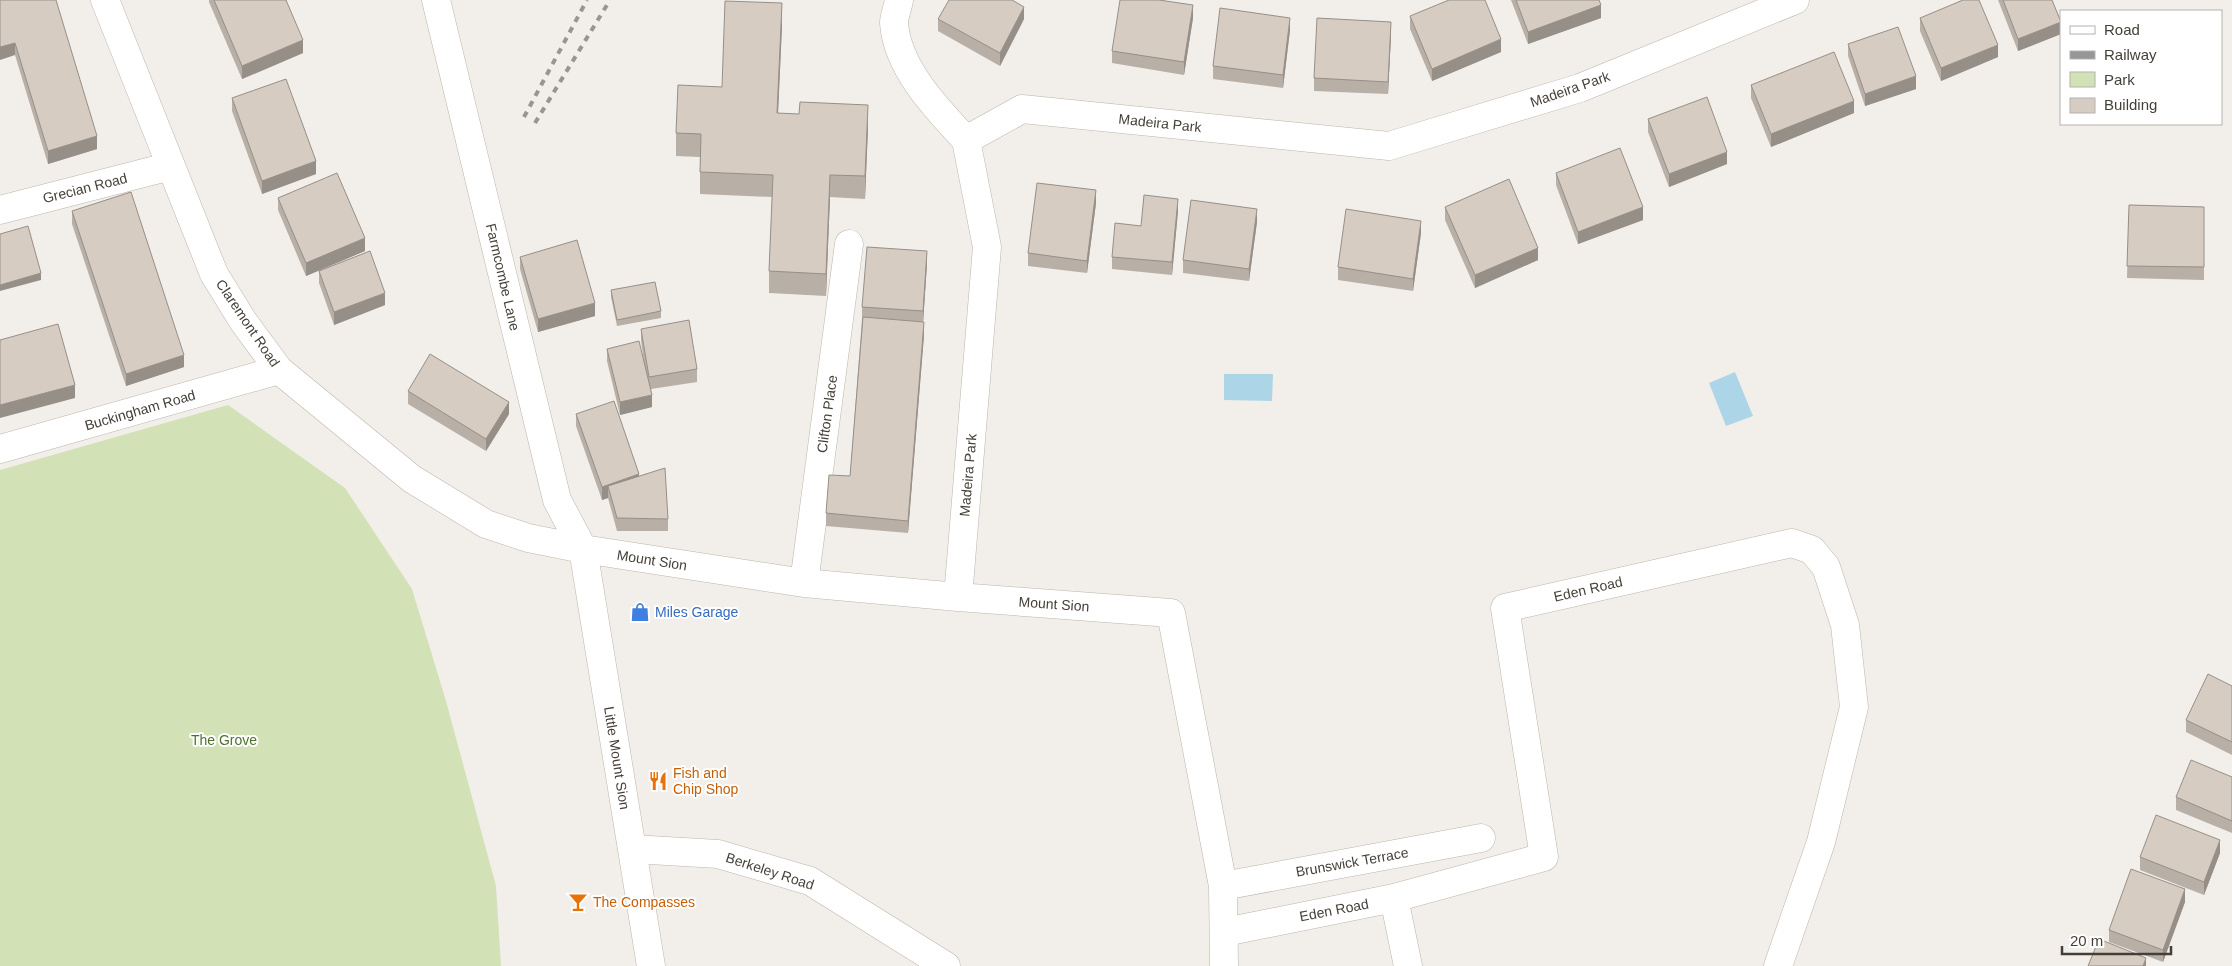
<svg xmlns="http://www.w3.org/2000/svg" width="2232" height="966" font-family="Helvetica,sans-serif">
  <rect width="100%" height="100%" fill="#f2eee9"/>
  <!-- green -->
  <path fill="#d3e2b6" d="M228 405 345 488 412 589 446 701 496 886 501 966H0V470Z"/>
  <!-- water -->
  <path fill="#acd6e8" d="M1735 372 1753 416 1726 426 1709 383Z
    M1224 374H1273L1272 401 1224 400Z"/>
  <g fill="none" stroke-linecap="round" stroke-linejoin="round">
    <!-- minor casing -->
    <g stroke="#bdb5ac" stroke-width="29">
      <path id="minor" d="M105 0 214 274 243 321 279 370 412 479 486 524 528 538 583 549 804 583 958 597 1171 613 1223 886 1224 966
        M436 0 557 500 583 549 651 966
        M899 0C898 7 894 16 894 23 897 68 937 109 966 140
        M0 210 171 166
        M0 449 279 370
        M804 583 849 244
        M958 597 987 247 966 140 1022 109 1389 146 1580 88 1795 0
        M632 849 718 854 810 881 946 966
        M1223 886 1481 838
        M1394 898 1408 966
        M1225 932 1394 898 1544 857 1505 608 1792 543 1812 550 1826 567 1845 625 1854 707 1821 842 1778 966"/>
    </g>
    <!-- minor -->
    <use href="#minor" stroke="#fff" stroke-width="28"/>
    <!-- rail -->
    <path stroke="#969696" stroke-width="4" stroke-dasharray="6 6" stroke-linecap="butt" d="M524 117 587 0
      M535 123 610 0"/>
  </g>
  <!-- wall -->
  <path fill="#b8afa7" d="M0 0 97 149 48 164 15 55Z
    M209 0H286L303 53 242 79 209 2Z
    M1511 0H1599L1601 18 1528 44Z
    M1998 0H2052L2061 21V34L2018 51Z
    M1410 16 1501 52 1432 81 1410 29Z
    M1193 18 1184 75 1112 63V51Z
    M1920 18 1998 57 1941 81 1920 31Z
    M938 19H1024L1000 66 938 31Z
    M782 26 778 113 868 128 865 199 830 197 826 296 769 293V271L772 197 700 194V157L676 156V133Z
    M1290 30 1283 88 1213 79V66Z
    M1391 35 1388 94 1314 91V78Z
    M1848 44 1916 89 1865 106 1848 56Z
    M1751 85 1854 113 1771 147 1751 98Z
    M232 98 316 174 262 194 232 111Z
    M1648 119 1727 164 1669 187 1648 132Z
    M1556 173 1643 220 1578 244 1556 185Z
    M278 198 365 251 306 276 278 210Z
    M1096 203 1087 273 1028 266V253Z
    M2129 205 2204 207V280L2127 278Z
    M1445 207 1538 260 1475 288 1445 220Z
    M72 211 184 367 126 386 72 224Z
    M1178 211 1172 275 1112 269V257L1141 226Z
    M1257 222 1249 281 1183 273V260Z
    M1421 233 1413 291 1338 280V267Z
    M520 257 595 316 538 332 520 269Z
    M927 264 923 322 924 335 908 533 826 526V513L850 476 862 319V307Z
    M319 271 385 305 334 325 319 283Z
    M611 290 661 311V318L617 326 611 297Z
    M641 329 697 369V382L651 389 652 407 620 415 607 361V349L644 362 641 341Z
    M408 391 509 414 486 451 408 404Z
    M576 414 639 476 668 519V531H617L608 498 602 500 576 426Z
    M2232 686V755L2186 732V720Z
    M2232 777V833L2176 810V797Z
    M2220 853 2204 895 2140 870V857Z
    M2185 902 2163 962 2109 942V930Z"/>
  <!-- shaded-wall -->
  <path fill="#968f88" d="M782 3V26L777 136V113Z
    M1193 5V18L1184 75V62Z
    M1601 5V18L1528 44V32Z
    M1024 7V19L1000 66V53Z
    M1290 18V30L1283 88V75Z
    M1391 22V35L1388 94V82Z
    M2061 22V34L2018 51V39Z
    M1501 39V52L1432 81V69Z
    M303 40V53L242 79V66Z
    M15 43V55L0 60V47Z
    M1998 45V57L1941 81V68Z
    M1916 76V89L1865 106V94Z
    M1854 101V113L1771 147V134Z
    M868 105V128L865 199V176Z
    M97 136V149L48 164V151Z
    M1727 152V164L1669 187V174Z
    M316 161V174L262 194V181Z
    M830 175V197L826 296V274Z
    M1096 190V203L1087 273V261Z
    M1178 199V211L1172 275V262Z
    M1643 207V220L1578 244V232Z
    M1257 209V222L1249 281V269Z
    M1421 221V233L1413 291V279Z
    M365 238V251L306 276V263Z
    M1538 248V260L1475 288V275Z
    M927 251V264L923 324V311Z
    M41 273V280L0 291V285Z
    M385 293V305L334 325V312Z
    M595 303V316L538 332V319Z
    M924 322V335L908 533V521Z
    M184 355V367L126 386V374Z
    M75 385V398L0 418V405Z
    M652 395V407L620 415V402Z
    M509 402V414L486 451V439Z
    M639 474V487L608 486V498L602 500V487Z
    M2220 840V853L2204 895V882Z
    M2185 889V902L2163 962V950Z
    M2146 958V966H2143Z"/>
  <!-- building -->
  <path fill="#d6ccc2" stroke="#968f88" d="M0 0H56L97 136 48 151 15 43 0 47Z
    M214 0H286L303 40 242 66Z
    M949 0H1012L1024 7 1000 53 938 19Z
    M1120 0H1159L1193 5 1184 62 1112 51Z
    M1449 0H1485L1501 39 1432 69 1410 16Z
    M1516 0H1599L1601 5 1528 32Z
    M1963 0H1979L1998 45 1941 68 1920 18Z
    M2003 0H2052L2061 22 2018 39Z
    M725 1 782 3 777 113 799 114 800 102 868 105 865 176 830 175 826 274 769 271 773 175 700 172 701 134 676 133 678 85 722 87Z
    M1220 8 1290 18 1283 75 1213 66Z
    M1317 18 1391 22 1388 82 1314 78Z
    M1898 27 1916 76 1865 94 1848 44Z
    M1834 52 1854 101 1771 134 1751 85Z
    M286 79 316 161 262 181 232 98Z
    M1707 97 1727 152 1669 174 1648 119Z
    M1620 148 1643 207 1578 232 1556 173Z
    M337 173 365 238 306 263 278 198Z
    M1509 179 1538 248 1475 275 1445 207Z
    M1037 183 1096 190 1087 261 1028 253Z
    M131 192 184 355 126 374 72 211Z
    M1144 195 1178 199 1172 262 1112 257 1115 223 1141 226Z
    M1191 200 1257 209 1249 269 1183 260Z
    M2129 205 2204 207V267L2127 266Z
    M1346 209 1421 221 1413 279 1338 267Z
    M28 226 41 273 0 285V234Z
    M577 240 595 303 538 319 520 257Z
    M867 247 927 251 923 311 862 307Z
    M370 251 385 293 334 312 319 271Z
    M655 282 661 311 617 320 611 290Z
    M863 317 924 322 908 521 826 513 829 475 850 476Z
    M689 320 697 369 649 377 641 329Z
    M58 324 75 385 0 405V340Z
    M639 341 652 395 620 402 607 349Z
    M430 354 509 402 486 439 408 391Z
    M614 401 639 474 602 487 576 414Z
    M665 468 668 519 617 518 608 486Z
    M2208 674 2232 686V742L2186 720Z
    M2191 760 2232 777V821L2176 797Z
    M2156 815 2220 840 2204 882 2140 857Z
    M2131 869 2185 889 2163 950 2109 930Z
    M2099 939 2146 958 2143 966H2088Z"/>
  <!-- icons -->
  <defs>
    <g id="shop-bare" transform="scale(1.5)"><path d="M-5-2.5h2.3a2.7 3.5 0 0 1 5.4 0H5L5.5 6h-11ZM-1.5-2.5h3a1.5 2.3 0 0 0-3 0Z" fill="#3f7fe0" stroke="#fff" stroke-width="2.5" paint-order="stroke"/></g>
    <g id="restaurant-bare" transform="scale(1.5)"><path d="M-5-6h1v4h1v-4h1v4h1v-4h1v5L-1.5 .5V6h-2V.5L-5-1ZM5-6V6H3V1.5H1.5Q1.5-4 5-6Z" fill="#e8710a" stroke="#fff" stroke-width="2.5" paint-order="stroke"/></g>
    <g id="bar-bare" transform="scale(1.5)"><path d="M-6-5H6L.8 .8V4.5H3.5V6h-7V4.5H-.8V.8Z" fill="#e8710a" stroke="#fff" stroke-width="2.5" paint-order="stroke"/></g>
  </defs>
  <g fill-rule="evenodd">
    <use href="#shop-bare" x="640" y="612"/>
    <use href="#restaurant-bare" x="658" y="781"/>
    <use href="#bar-bare" x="578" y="902"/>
  </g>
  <g text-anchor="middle" stroke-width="4" stroke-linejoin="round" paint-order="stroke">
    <!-- street labels -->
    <g font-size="14" fill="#453f38" stroke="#fff">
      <text transform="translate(1570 89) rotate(-19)" y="5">Madeira Park</text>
      <text transform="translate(1160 123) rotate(6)" y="5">Madeira Park</text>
      <text transform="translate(85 188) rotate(-14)" y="5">Grecian Road</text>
      <text transform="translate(503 277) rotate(77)" y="5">Farmcombe Lane</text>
      <text transform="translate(248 323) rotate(56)" y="5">Claremont Road</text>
      <text transform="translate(140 410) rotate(-16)" y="5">Buckingham Road</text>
      <text transform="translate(827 414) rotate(-82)" y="5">Clifton Place</text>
      <text transform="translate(968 475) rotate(-85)" y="5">Madeira Park</text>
      <text transform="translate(652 560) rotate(9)" y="5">Mount Sion</text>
      <text transform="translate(1588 589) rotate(-13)" y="5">Eden Road</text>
      <text transform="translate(1054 604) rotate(4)" y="5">Mount Sion</text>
      <text transform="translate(617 758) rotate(81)" y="5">Little Mount Sion</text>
      <text transform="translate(1352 862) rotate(-10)" y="5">Brunswick Terrace</text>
      <text transform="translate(770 871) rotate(18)" y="5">Berkeley Road</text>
      <text transform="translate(1334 910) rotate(-11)" y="5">Eden Road</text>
    </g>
    <!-- shop labels -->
    <g font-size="14" fill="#366cbe" stroke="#fff" text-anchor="start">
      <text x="655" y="617">Miles Garage</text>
    </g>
    <!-- park labels -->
    <g font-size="14" fill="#507032" stroke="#fff">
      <text x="224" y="745">The Grove</text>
    </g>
    <!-- food labels -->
    <g font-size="14" fill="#c56008" stroke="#fff" text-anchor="start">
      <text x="673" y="778">Fish and<tspan x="673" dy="16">Chip Shop</tspan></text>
      <text x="593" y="907">The Compasses</text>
    </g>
  </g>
  <!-- legend -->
  <rect x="2060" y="10" width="162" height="115" fill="#ffffff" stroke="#b5b2af"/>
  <rect x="2070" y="26" width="25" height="8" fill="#ffffff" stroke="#b5b2af"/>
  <text x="2104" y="35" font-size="15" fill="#453f38">Road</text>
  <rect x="2070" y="51" width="25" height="8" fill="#969696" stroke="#b5b2af"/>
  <text x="2104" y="60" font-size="15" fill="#453f38">Railway</text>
  <rect x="2070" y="72" width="25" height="15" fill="#d3e2b6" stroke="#b5b2af"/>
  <text x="2104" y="85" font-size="15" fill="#453f38">Park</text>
  <rect x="2070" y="98" width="25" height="15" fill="#d6ccc2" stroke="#b5b2af"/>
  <text x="2104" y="110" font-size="15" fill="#453f38">Building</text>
  <!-- scale -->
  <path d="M2062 946v8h109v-8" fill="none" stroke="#453f38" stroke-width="2.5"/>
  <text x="2070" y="946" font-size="15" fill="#453f38" stroke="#ffffff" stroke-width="4" paint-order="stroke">20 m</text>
</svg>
